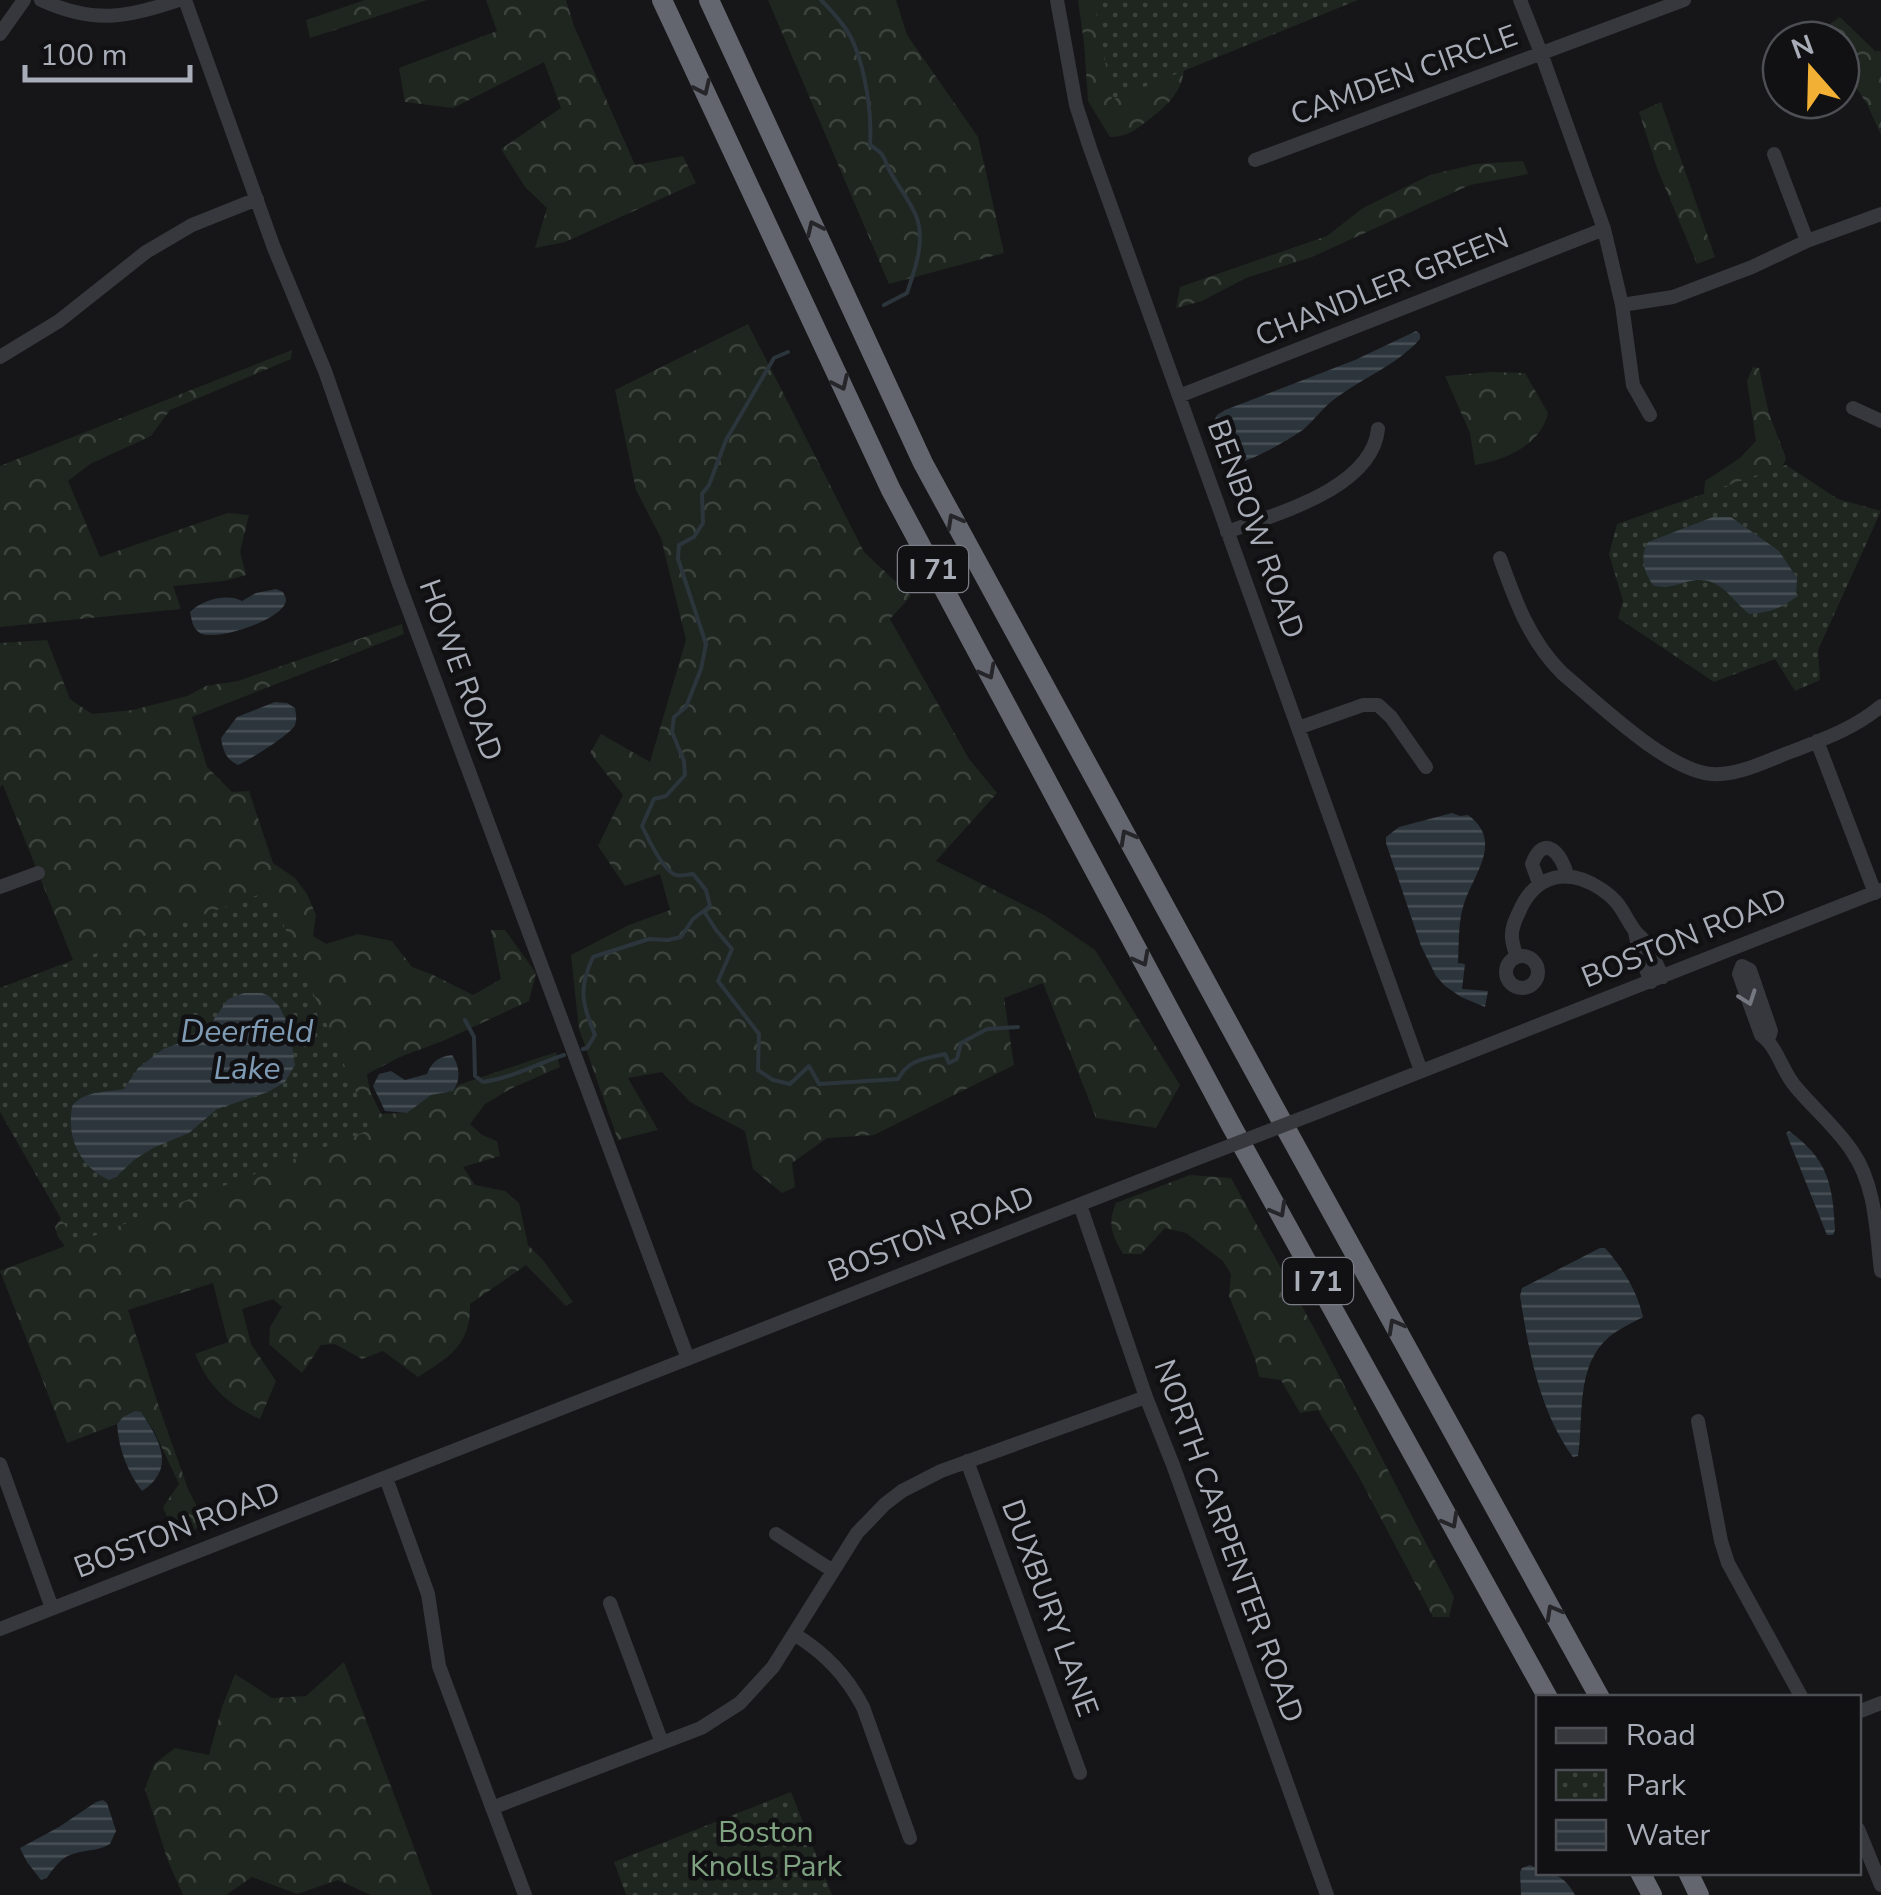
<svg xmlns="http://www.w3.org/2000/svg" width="1881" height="1895" font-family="'Nunito Sans',sans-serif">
  <defs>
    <pattern id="forest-crowns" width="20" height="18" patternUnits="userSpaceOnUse" patternTransform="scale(2.5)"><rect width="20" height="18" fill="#1e261f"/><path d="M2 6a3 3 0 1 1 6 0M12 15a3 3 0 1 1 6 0" fill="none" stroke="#3c433d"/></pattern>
    <pattern id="park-dots" width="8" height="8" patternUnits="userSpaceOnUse" patternTransform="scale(2.5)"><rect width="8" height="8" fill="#1e261f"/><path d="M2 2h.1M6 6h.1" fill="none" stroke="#3c433d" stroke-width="1.8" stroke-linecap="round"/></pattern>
    <pattern id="water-rules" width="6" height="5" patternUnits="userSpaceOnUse" patternTransform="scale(2.5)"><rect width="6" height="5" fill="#2c353c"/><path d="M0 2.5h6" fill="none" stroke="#485056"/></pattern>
  </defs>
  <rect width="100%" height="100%" fill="#161618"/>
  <!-- forest -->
  <path fill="url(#forest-crowns)" d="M365 0H427L310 38 306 20Z
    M486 0H566L574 26 635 165 683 156 696 183 565 242 535 248 547 208 525 187 501 149 561 108 544 62 453 108 405 102 399 68 497 31Z
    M768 0H896L907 35 978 137 1004 253 889 284Z
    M1078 0H1163C1181 52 1204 78 1151 118 1134 130 1131 136 1110 137L1088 101 1084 43Z
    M1840 17 1875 51H1881V135L1867 104 1841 65V40H1826L1821 30Z
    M1661 102 1715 257 1697 264 1657 168 1639 112Z
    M1523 161 1528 174 1470 185 1312 257 1246 278 1202 301 1176 308 1180 287 1327 236 1363 208 1430 175 1476 164Z
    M748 324 864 552 911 596 890 619 969 759 997 793 936 861 1044 915 1095 950 1180 1085 1156 1128 1096 1118 1043 983 1004 998 1014 1065 874 1135 827 1138 792 1163 795 1187 782 1193 753 1169 745 1131 690 1102 662 1072 628 1078 658 1130 618 1140 579 1029 571 955 629 925 670 910 660 874 625 886 598 846 623 795 590 753 601 734 650 762 686 640 661 538 636 490 615 390Z
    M292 350 291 359 170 410 151 436 90 464 68 481 100 557 228 513 249 515 240 552 246 575 224 581 173 586 181 609 0 627V466Z
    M1753 367 1759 368 1769 414 1786 458 1776 485 1713 498 1704 493 1705 481 1740 458 1756 441 1747 381Z
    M1491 372 1525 373 1548 413C1541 445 1505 460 1475 465L1470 433 1445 376Z
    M402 624 404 634 192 717 207 767 232 792 249 791 273 863 295 878 307 894 316 915 313 936 326 944 358 934 392 941 412 967 431 974 473 995 501 979 491 930H505L536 973 529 1001 445 1040 400 1057 367 1074 370 1091 381 1114 406 1113 431 1095 453 1091 458 1085 556 1052 560 1067 510 1089 485 1104 470 1124 482 1135 497 1141 500 1156 463 1167 475 1185 505 1191 519 1203 528 1245 543 1260 573 1302 566 1306 526 1265 470 1304C471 1345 449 1357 418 1377L383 1351 362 1359 335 1344 321 1345 302 1373 269 1344 270 1327 282 1307 273 1299 242 1309 251 1344 276 1381 260 1419C228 1405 209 1387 195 1354L228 1342 213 1283 128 1310 158 1404 188 1489 205 1522 193 1531 169 1522 163 1507 179 1484 154 1431 141 1412 123 1417 117 1424 67 1443 0 1271 65 1246 58 1237 55 1227 73 1202 0 988 73 960 3 785 0 787V643L47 640 70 699 92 714 133 710 187 696 206 686 238 681Z
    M1190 1175 1231 1178 1320 1339 1454 1597 1449 1617H1433L1359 1477 1318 1410 1300 1413 1281 1380 1259 1377 1255 1359 1229 1296 1231 1274 1223 1261 1186 1233 1165 1228 1141 1254H1123C1112 1235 1107 1224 1116 1203Z
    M344 1662 432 1895H371L338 1880 297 1894 252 1877 226 1895H183L168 1861 145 1789 154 1764 175 1748 209 1755 222 1707 235 1674 272 1698 306 1696Z"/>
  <!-- park -->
  <path fill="url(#park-dots)" d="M1094 0H1358L1112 100Z
    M1786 465 1838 499 1881 511 1818 650 1820 680 1795 691 1775 659 1714 682 1618 618 1623 601 1609 554 1617 524Z
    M269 891 372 1129 75 1243 0 1112V988Z
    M791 1792 832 1895H626L614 1862Z"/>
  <!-- water -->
  <path fill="url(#water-rules)" d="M1416 331 1420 334V339C1396 366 1360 379 1332 401 1322 409 1314 420 1304 429 1292 438 1249 463 1235 463 1219 462 1216 437 1212 425L1217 415 1225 410 1355 360Z
    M1713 517H1731L1779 551 1797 578 1796 597C1780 609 1769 613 1749 614 1727 595 1718 573 1686 582 1674 586 1667 588 1654 586 1644 573 1639 556 1648 542Z
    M276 589 283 592C284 595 286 597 286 600 285 620 213 642 200 633 192 628 192 620 190 612 202 600 227 593 242 601L256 593Z
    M275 702 287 703 295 708C296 715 297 719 295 725 291 734 248 761 238 765 226 759 223 751 221 738L237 717Z
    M1452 813 1460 816 1468 815C1505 842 1472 875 1463 907 1458 925 1459 944 1458 963L1465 964 1462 989 1488 991 1485 1007 1461 997 1445 986 1436 976 1421 946 1386 843V837L1399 827Z
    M244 993H262L269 996 279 1006 289 1026 295 1065 285 1082 268 1092 217 1109 189 1133 153 1148 134 1160 116 1177 109 1180C83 1168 69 1144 71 1115 72 1108 71 1105 77 1101 89 1091 109 1092 124 1089L138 1068 163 1049 204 1034 228 999Z
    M452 1055C460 1066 461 1080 453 1091L431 1095 407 1113 385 1111 373 1086 379 1074 391 1071 405 1080 427 1074C433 1061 438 1057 452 1055Z
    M1789 1131C1828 1159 1833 1185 1835 1230L1833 1235H1827L1786 1133Z
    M1600 1248H1605C1623 1268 1637 1291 1643 1317 1632 1323 1619 1329 1609 1337 1575 1366 1584 1417 1578 1456L1573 1457C1539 1410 1529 1352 1520 1296L1522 1288Z
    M135 1411 141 1412C159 1439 177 1468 142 1491 127 1471 119 1450 117 1424L123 1417Z
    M103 1800 107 1803 116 1831 110 1844C97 1852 84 1849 70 1855 61 1858 52 1870 47 1878L41 1880 27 1862 20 1848 59 1827 96 1802Z
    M1530 1865 1538 1869V1872C1557 1872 1566 1879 1575 1895H1521L1520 1872 1522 1868Z"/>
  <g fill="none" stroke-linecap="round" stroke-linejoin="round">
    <!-- stream -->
    <path stroke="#2c353c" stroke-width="4" d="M821 0C833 12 848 28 854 44 866 73 872 114 870 145 889 157 882 159 892 175 900 189 910 201 916 216 926 240 915 269 907 293L884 305
      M704 911 716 930 732 949 718 981 759 1034 758 1070 773 1080 790 1084 809 1066 819 1084 898 1079C909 1059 924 1059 945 1054L949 1063 957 1059 961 1043 987 1029 1018 1027
      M465 1020 474 1037 475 1076 483 1082C512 1078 536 1064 564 1055
      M583 1049 587 1048 595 1035C582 1004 578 989 593 957L649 939 668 940 681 937 693 919 710 906 706 890 693 874C687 874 681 877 676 875 664 872 647 837 642 826L654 799 666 796 685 775 684 761 672 732 674 717 686 707 701 669 706 644 678 559 679 545 694 537 703 523 702 494 709 485 726 440 774 358 788 352"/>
    <!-- minor -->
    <path stroke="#37383d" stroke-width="14" d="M41 0C93 24 127 18 179 0
      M185 0 274 248 325 371 398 581 688 1359
      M1057 0 1076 105 1090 148 1421 1071
      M1520 0 1541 53 1604 229 1622 305 1633 385 1650 415
      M0 34 24 0
      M1774 154 1807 241
      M1255 160 1684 0
      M1622 305 1673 297 1752 267 1807 241 1881 214
      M0 357 59 321 146 252 192 225 257 199
      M1179 396 1604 229
      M1853 408 1881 421
      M1227 532C1275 514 1372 489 1378 429
      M1500 558C1515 600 1529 640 1562 673 1597 702 1667 771 1712 774 1739 776 1768 760 1793 751 1824 739 1855 728 1881 706
      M1298 728 1363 705H1378L1391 717 1426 767
      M1817 741 1875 893
      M1539 883 1532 864C1544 832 1562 854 1567 875
      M0 887 38 873
      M1635 932 1639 951 1651 982
      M1506 972a16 16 0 1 1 32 0a16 16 0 1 1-32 0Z
      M1516 957C1515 949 1511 941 1512 934 1512 927 1516 918 1519 912 1535 874 1568 867 1601 889 1622 903 1622 913 1635 931 1638 935 1643 938 1645 942 1652 953 1657 966 1663 977
      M1768 1040 1771 1031 1750 970 1742 966 1739 974 1761 1035C1777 1046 1782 1071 1795 1086 1813 1108 1836 1127 1852 1151 1876 1186 1876 1230 1881 1271
      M1318 1112 1881 890
      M1080 1205 1146 1397 1173 1465 1327 1895
      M1698 1421 1721 1541 1728 1563 1802 1698
      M967 1461 1080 1773
      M0 1464 52 1608
      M386 1478 428 1594 439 1666 525 1895
      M776 1534 833 1571
      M610 1603 662 1743
      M0 1629 1193 1160
      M794 1634C825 1653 846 1675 863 1707L910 1838
      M1858 1712 1881 1703
      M492 1808 701 1728 740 1703 773 1667 857 1533 885 1504 902 1491 941 1471 1146 1397
      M1858 1829 1881 1885"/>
    <!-- highway -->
    <path stroke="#63666e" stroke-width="20" d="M662 0 891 490 1231 1125 1548 1698
      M709 0 923 463 1274 1107 1600 1698
      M1640 1872 1652 1895
      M1688 1872 1699 1895"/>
    <!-- minor-bridge -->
    <path stroke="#37383d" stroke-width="14" d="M1193 1160 1318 1112"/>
  </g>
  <!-- one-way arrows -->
  <defs><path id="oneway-chevron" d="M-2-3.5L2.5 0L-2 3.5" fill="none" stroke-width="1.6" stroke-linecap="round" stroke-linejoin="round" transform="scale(2.5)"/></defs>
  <g stroke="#26262a">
    <use href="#oneway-chevron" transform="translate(703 88) rotate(65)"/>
    <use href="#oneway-chevron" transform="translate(814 228) rotate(-115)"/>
    <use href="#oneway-chevron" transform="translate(841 383) rotate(65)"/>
    <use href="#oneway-chevron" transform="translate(954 521) rotate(-119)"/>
    <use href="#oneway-chevron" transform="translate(988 672) rotate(62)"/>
    <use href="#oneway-chevron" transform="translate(1127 837) rotate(-119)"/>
    <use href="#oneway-chevron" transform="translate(1142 959) rotate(62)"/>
    <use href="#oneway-chevron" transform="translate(1279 1210) rotate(61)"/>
    <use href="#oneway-chevron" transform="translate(1395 1326) rotate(-119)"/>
    <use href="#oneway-chevron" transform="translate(1451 1521) rotate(61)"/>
    <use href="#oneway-chevron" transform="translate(1553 1612) rotate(-119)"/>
  </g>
  <use stroke="#757881" href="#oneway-chevron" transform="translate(1748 998) rotate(70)"/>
  <g text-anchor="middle" stroke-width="9" stroke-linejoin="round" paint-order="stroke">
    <!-- shield labels -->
    <g fill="#111113" stroke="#7b7e86" stroke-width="2.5">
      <rect x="898" y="546" width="70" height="46" rx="8"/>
      <rect x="1283" y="1258" width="70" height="46" rx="8"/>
    </g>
    <g font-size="28" font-weight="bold" fill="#a8adb8">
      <text x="933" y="579">I 71</text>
      <text x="1318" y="1291">I 71</text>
    </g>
    <!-- street labels -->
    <g font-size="30" fill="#a8adb8" stroke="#111113">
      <text transform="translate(1404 75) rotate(-20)" y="10">CAMDEN CIRCLE</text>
      <text transform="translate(1382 287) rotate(-22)" y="10">CHANDLER GREEN</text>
      <text transform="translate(1256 529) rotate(70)" y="10">BENBOW ROAD</text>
      <text transform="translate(461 670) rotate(70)" y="10">HOWE ROAD</text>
      <text transform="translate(1684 938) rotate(-22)" y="10">BOSTON ROAD</text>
      <text transform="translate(931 1234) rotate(-21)" y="10">BOSTON ROAD</text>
      <text transform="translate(177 1530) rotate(-21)" y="10">BOSTON ROAD</text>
      <text transform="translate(1229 1541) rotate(70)" y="10">NORTH CARPENTER ROAD</text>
      <text transform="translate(1050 1608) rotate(70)" y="10">DUXBURY LANE</text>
    </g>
    <!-- park labels -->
    <g font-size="30" fill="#7fa381" stroke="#111113">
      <text x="766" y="1842">Boston<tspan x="766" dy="34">Knolls Park</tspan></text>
    </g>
    <!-- water labels -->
    <g font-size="32" font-style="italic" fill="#7f9bb3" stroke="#111113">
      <text x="247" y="1042">Deerfield<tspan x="247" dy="37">Lake</tspan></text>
    </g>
  </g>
  <!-- legend -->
  <rect x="1536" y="1695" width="325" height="180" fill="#111113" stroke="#4d4f55" stroke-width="2.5"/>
  <rect x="1556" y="1728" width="50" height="15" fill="#37383d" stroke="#4d4f55" stroke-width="2.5"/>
  <text x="1626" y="1745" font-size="30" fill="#a8adb8">Road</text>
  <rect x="1556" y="1770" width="50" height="30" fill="url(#park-dots)" stroke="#4d4f55" stroke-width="2.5"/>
  <text x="1626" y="1795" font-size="30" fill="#a8adb8">Park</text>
  <rect x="1556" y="1820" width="50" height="30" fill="url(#water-rules)" stroke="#4d4f55" stroke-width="2.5"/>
  <text x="1626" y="1845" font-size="30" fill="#a8adb8">Water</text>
  <!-- north arrow -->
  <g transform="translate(1811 70) rotate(340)"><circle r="48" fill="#111113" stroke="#4d4f55" stroke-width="2.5"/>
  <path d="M0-8L18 38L0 25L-18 38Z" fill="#f2b134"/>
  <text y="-15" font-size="28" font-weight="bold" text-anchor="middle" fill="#a8adb8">N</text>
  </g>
  <!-- scale -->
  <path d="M25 65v15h165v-15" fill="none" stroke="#a8adb8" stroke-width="5"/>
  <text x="40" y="65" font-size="30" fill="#a8adb8" stroke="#111113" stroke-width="8" paint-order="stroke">100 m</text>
</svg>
